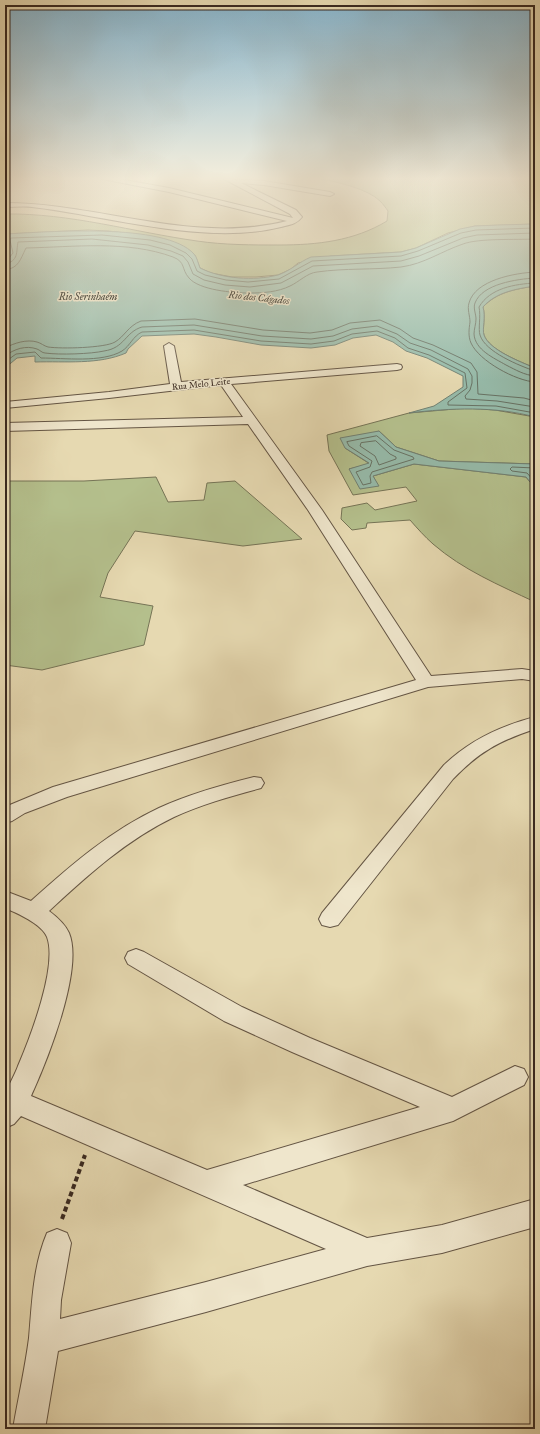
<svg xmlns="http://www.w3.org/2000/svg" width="540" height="1434" font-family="'IM FELL Great Primer',serif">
  <rect width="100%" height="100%" fill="#e6d9b1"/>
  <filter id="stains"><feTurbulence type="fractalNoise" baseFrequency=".005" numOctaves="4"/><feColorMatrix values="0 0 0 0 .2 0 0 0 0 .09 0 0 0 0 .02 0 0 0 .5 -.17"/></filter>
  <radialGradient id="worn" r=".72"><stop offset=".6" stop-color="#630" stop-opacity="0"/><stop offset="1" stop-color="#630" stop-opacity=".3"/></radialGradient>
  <!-- green -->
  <path fill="#b4bf8c" stroke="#767456" d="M321 179H535V224L475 226 448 233 416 248 401 252 331 256 298 263 291 269 278 275 256 277H232L211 273 200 268 195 255 135 234 108 231 88 230 5 234V214C70 213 133 232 197 241 224 245 252 245 279 245 317 245 354 241 387 221L388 211C386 208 383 204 380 201 368 189 338 182 321 179Z
    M535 286V368C521 362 489 350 484 335 482 329 486 317 483 307 497 292 516 289 535 286Z
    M466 408 495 410 535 417V464L439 461 396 447 379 431 345 448 370 464 349 469 378 486 373 476 414 464 526 477 535 488V602C499 585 463 570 433 544 425 537 417 528 410 520L367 523 366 528 352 530 341 519 342 508 367 503 375 510 417 501 406 487 353 495 329 451 327 435 409 413Z
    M156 477 168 502 204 500 207 483 235 481 302 539 243 546 135 531 108 573 100 597 153 606 144 645 42 670 5 665V481H84Z"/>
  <!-- water -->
  <path fill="#96baa9" stroke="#718072" d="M498 225 535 224V286C516 289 496 292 483 307 486 317 482 329 484 335 489 350 521 362 535 368V417C494 406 451 408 409 413L434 406 463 387V376L427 358 406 351 393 342 376 335 353 338 335 345 311 348 261 345 216 337 194 334 142 336 128 349 126 353C98 365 66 361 35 362V356L17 358 5 368V257L9 252 5 234C46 232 165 222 194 254 197 257 198 263 200 268 222 279 254 281 278 275 290 271 299 262 311 257L401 252 416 248 460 229 475 226Z
    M379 431 396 447 439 461 535 464V488L526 477 414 464 373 476 379 486 360 489 349 469 369 463 345 448 340 438Z"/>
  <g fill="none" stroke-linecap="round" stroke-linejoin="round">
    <!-- shore -->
    <path stroke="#687264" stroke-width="1" d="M5 259 9 258 13 253 10 240 11 238 102 235 150 240 170 245 186 253 192 259 197 271 205 275 226 280 248 282 279 279 312 261 401 256 418 251 461 233 476 230 535 228
      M5 264C19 261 16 252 18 242L92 239 148 245 171 251 183 256 188 262 193 274 204 280 225 285 250 287 281 283 313 266 401 261 419 256 463 238 477 235 535 233
      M5 270C19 268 20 260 26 248 74 247 127 240 173 257 186 262 181 269 189 278 199 290 233 293 249 293 263 293 278 292 290 286 299 282 307 273 317 272 345 268 373 270 401 267 424 264 442 251 463 244 479 238 516 240 535 239
      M535 272C515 273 475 280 469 303 467 309 470 316 470 322 469 329 468 336 471 343 479 361 516 381 535 382
      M535 278C517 279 482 284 475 303 473 308 476 314 476 319 476 324 474 329 474 334 475 350 494 358 506 365 516 370 524 375 535 376
      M535 283C515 284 490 288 479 307 481 316 478 329 480 335 485 352 520 366 535 371
      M5 348C14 343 27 339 37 342 41 343 44 346 48 347 61 349 105 348 115 342 125 336 128 326 141 321L195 319 263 330 310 333 332 330 350 323 380 320 400 329 413 338 433 345 471 363 477 372 478 394 524 398 535 401
      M5 356C14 349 26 345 37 349 40 350 42 353 45 353 59 355 91 354 104 351 125 348 125 332 142 327L194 325 262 336 311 339 333 336 352 329 377 326 397 334 410 343 431 350 468 369 472 376V383L470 390 465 396 466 399 497 401 535 407
      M5 362 16 354 35 352 41 358C64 358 102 363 122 351 130 346 133 336 142 332L194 330 261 341 311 344 334 341 352 334 377 331 395 338 408 348 429 355 465 373 467 388 448 402V405L496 406 535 413
      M377 436 394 450 413 457 414 459 372 472 370 476 371 483 363 485 356 472 370 467 372 461 349 446 347 442Z
      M376 441 390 454 396 457V459L379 465 375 456 360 446 361 443Z
      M535 468 512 467 510 469 512 471 527 473 535 482"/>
    <!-- street casing -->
    <g stroke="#645544" stroke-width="2">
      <path id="street" d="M102 179H119L169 188 293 218 290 214 224 179 264 181 330 192 334 194 330 196 264 185 241 183 296 210 302 217C297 224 289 225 281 227 206 246 109 216 32 207 24 206 14 207 5 207V203C99 203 193 245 287 221L169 192Z
        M169 343 174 346 181 382 397 364 401 365 402 367 401 369 397 370 231 384 322 510 431 676 522 669 535 671V681L522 679 428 687 67 797 25 813 12 821 5 823V807L53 787 416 680 308 510 248 424 5 431V423L243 417 221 385 109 398 5 408V402L109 392 170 384 164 346Z
        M535 717V729C499 741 479 752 453 779L338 925 330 927 322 925 319 919 322 913 444 765C470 740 500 726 535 717Z
        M254 777 261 778 264 783 261 788C232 796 202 804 174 817 126 840 87 876 49 911 57 917 65 924 69 933 84 969 47 1061 31 1096L207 1170 420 1107 292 1052 224 1021 128 964 125 958 128 952 136 949 144 952 242 1007 310 1038 452 1097 515 1066 524 1069 528 1077 524 1085 453 1121 243 1185 367 1238 442 1225 535 1199V1227L442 1253 367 1266 206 1312 58 1351 45 1429H13C18 1399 25 1369 29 1338 32 1303 33 1266 47 1233L57 1229 67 1233 71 1243 61 1300 60 1319 206 1282 326 1249 21 1116 14 1124 5 1128C5 1118 4 1107 5 1097 6 1089 15 1075 18 1066 30 1038 58 966 47 937 42 924 17 913 5 908V891L31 901C70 866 110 831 159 808 189 794 222 785 254 777Z"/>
    </g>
    <!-- path -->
    <path stroke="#392920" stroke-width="4" stroke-dasharray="5 3" stroke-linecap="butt" d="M62 1219 85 1155"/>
    <!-- street -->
    <use href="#street" fill="#efe6cc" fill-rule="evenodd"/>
  </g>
  <!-- sky -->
  <linearGradient id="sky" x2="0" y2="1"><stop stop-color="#87b6cf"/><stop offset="0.47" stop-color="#f4eedc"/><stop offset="1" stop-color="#f4eedc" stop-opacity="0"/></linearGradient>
  <rect width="540" height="380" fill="url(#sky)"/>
  <g text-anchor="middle" stroke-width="3" stroke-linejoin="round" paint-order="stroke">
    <!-- far-street labels -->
    <g font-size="9" fill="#392920" stroke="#efe6cc">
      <text transform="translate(201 384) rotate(-6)" y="3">Rua Melo Leite</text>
    </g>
    <!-- far-water labels -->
    <g font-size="10" font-style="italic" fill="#504d42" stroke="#efe6cc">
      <text x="88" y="300">Rio Serinhaém</text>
      <text transform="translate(259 297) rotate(6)" y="4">Rio dos Cágados</text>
    </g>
  </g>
  <!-- margin -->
  <rect width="540" height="1434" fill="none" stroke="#e6d9b1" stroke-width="20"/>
  <rect x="6" y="6" width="528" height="1422" fill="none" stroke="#392920" stroke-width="2"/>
  <rect x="10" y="10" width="520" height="1414" fill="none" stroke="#392920"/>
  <rect width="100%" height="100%" filter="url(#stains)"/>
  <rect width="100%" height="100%" fill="url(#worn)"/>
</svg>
